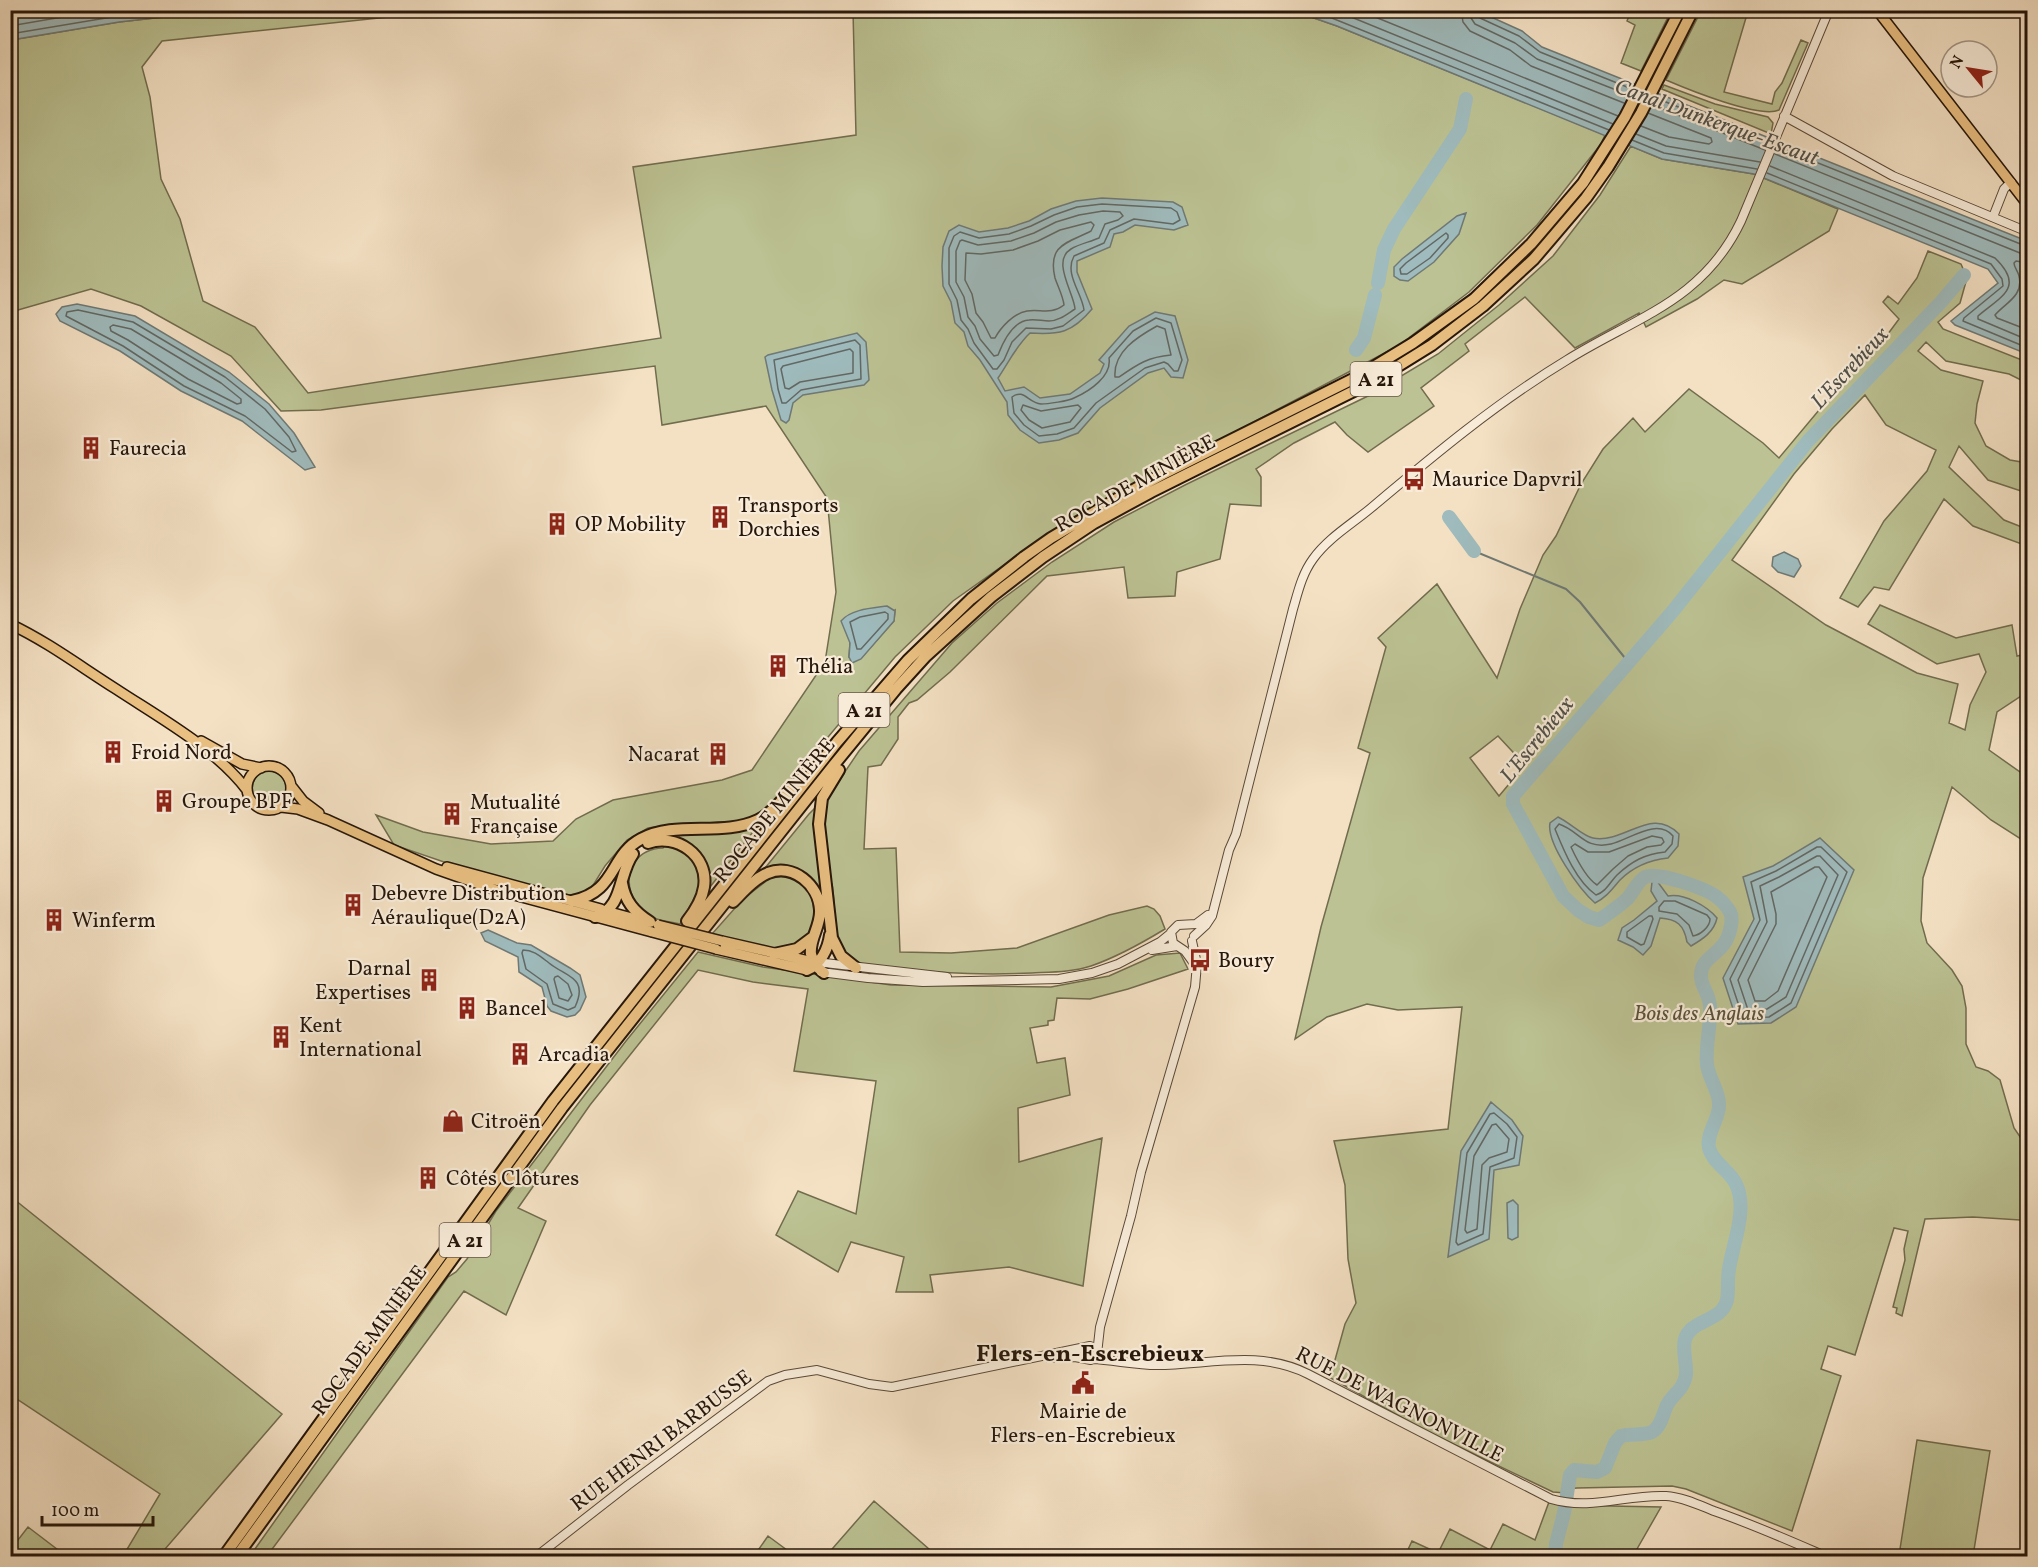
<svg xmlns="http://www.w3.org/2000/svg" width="2038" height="1567" font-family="Vollkorn,serif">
  <rect width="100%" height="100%" fill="#f4e1c4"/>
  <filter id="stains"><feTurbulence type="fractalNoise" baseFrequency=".00333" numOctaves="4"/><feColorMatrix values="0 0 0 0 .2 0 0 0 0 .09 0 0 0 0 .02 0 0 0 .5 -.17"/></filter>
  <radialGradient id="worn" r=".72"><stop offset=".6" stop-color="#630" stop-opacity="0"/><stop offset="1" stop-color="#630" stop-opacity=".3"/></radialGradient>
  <!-- green -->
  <path fill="#bcc293" stroke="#716c4e" stroke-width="1.5" fill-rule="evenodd" d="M217 11H445L162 41 142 67 150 97 161 179 180 219 203 301 255 327 308 393 661 338 633 167 856 135 853 11H1294L1337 26 1605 135 1601 144 1537 225 1469 292 1398 346 1066 521 953 601 895 657 777 798 759 813 756 828 710 887 698 891 680 924C667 921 650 920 640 910 636 906 633 898 631 893 624 868 638 849 663 848L670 835 669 825 648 828 627 840 605 866 592 887 584 893 569 895 548 891 447 863 394 845 376 815 423 832 491 844 553 841 576 819 613 800 722 780 752 770 825 662 836 592 827 498 766 406 662 425 655 366 321 410 281 411 231 356 141 306 91 289 11 312V40L119 22ZM895 610 894 621 861 658 849 657 850 643Z
    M1631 11H1671L1641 71 1621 63 1635 25 1627 21Z
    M1701 11H1748L1724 92 1772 104 1775 92 1782 83 1801 40 1808 43 1779 110C1760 119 1687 89 1666 80Z
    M1664 85 1715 104 1768 117 1773 123 1771 134 1662 89Z
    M1631 146 1662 159 1754 174 1838 209 1829 231 1742 284 1724 280 1697 299 1646 327 1639 313 1575 348 1525 297 1465 344 1469 351 1421 388 1434 406 1368 452 1347 435 1335 422 1294 443 1256 469 1261 477V506L1230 504 1220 559 1177 572 1175 596 1128 598 1124 567 1047 576 950 672 917 700 909 703 898 717V739L881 765 868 767 864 849 896 848 900 952 951 953 1017 948 1109 915 1147 906 1154 909 1160 916 1165 929C1142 943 1117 957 1091 966 1073 972 1051 972 1032 973 987 975 944 974 899 968 883 966 859 968 847 955 832 940 836 904 832 884L822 885 811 894 815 915 809 933 796 943 777 949 712 934 743 899 765 882V868L809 814 832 791 859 751 952 643 997 603 1052 562 1114 522 1185 485 1368 396 1438 354 1499 305 1553 256 1600 195Z
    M1928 251 1961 264 1967 278 1960 303 1938 322 1943 329 2027 362V383L2009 374 1946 361 1926 342 1918 351 1941 370 1983 381 1977 404 1975 423 1986 446 2010 460 2027 463V493L1988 480 1959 446 1949 467 2004 520 2027 529V546L1973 526 1944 499 1889 590 1874 587 1858 607 1840 598 1884 521 1927 471 1936 450 1886 425 1865 395 1832 429 1794 474 1732 560 1826 625 1917 673 1958 684 1949 723 1965 730 1970 705 1986 672 1979 654 1937 664 1868 624 1880 605 1956 638 2012 625 2017 656 2027 654V692L1997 712 1989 750 2027 777V843L1991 820 1952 787 1923 878 1921 921 1927 943 1952 970 1962 986 1966 1008V1044L1976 1067 1988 1071 2000 1080 2014 1128 2027 1147V1182L2021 1214H2023L2020 1220 1973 1217 1925 1219 1902 1316 1896 1313 1897 1308 1893 1307 1905 1260 1904 1249 1908 1231 1894 1228 1855 1355 1828 1346 1821 1369 1841 1376 1792 1531 1686 1489 1672 1486 1577 1488 1566 1489 1565 1493 1553 1492 1426 1431 1327 1376 1335 1360 1345 1324 1356 1303 1348 1259 1345 1185 1334 1141 1448 1129 1462 1007 1398 1010 1367 1004 1327 1017 1295 1039 1321 927 1370 753 1358 748 1386 647 1378 638 1437 584 1497 678 1520 609 1543 555 1556 536 1581 484 1603 449 1633 418 1645 432 1689 389 1763 443 1779 458 1850 373 1882 342 1899 319 1883 302 1888 296 1898 304 1917 278ZM1498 736 1525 765 1499 796 1470 758Z
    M252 788a17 17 0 1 1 34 0a17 17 0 1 1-34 0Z
    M698 952 763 967 891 985 1051 987 1109 976 1156 955 1180 953 1188 969 1128 989 1090 999 1057 998 1054 1020 1048 1021V1025L1030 1028 1037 1063 1065 1058 1070 1095 1018 1108 1019 1162 1102 1138 1083 1286 1009 1267 930 1275 933 1292H896L904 1257 851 1242 838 1272 776 1235 798 1191 856 1214 876 1081 794 1071 808 989 753 982 698 970 590 1105 518 1208 546 1221 506 1315 464 1291 267 1556H250L448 1277 456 1272 467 1259 496 1211 626 1041Z
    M10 1196 282 1414 159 1556H123L160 1494 11 1395Z
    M1917 1440 1990 1451 1973 1556H1950L1900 1549Z
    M874 1501 937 1556H826Z
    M1549 1502 1560 1505 1661 1507 1637 1549 1635 1556H1405L1412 1541 1438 1553 1450 1529 1490 1550 1503 1524 1535 1540Z
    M28 1527 66 1556H11V1549Z
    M768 1536 795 1556H754Z"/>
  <!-- water -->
  <path fill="#9fbbbd" stroke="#6f7975" stroke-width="1.5" d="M11 10H217V11L119 22 11 40Z
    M1294 11H1478L1522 31 1542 47 2027 241V354L1955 325 1951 321 1998 283 1988 269 1754 174 1662 159 1337 26Z
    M1102 198 1173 202 1182 207 1188 225 1174 230 1135 225 1123 232 1114 234 1110 247 1077 261V272L1092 309C1072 333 1059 335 1030 333 1016 346 1009 362 998 378L1005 391 1024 387 1040 398 1070 394 1100 373 1104 364 1099 360 1129 326 1155 312 1175 316 1188 360 1183 378 1171 377 1164 368 1148 373 1100 408 1078 433 1059 440 1039 443 1020 430 1008 415 1007 402 980 360 968 346 964 332 955 323 951 302 943 286 942 266 943 247 949 231 959 225 979 232 1008 228 1029 221 1051 209 1076 201Z
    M1466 213 1459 234 1434 262 1408 281 1400 280 1394 276V267L1402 259 1457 216Z
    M77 304 135 316 229 372 269 404 294 433 315 467 305 470 242 421 181 391 120 351 60 321 56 314 62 307Z
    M857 333 866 342 869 380 864 385 803 395 793 403 789 420 786 423 781 420 772 390 765 357 768 355Z
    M1784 552 1798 559 1801 566 1794 577 1778 572 1772 566 1773 557Z
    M887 606 895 611 894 621 861 659 852 663 849 657 850 643 841 621C851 609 873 608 887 606Z
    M1558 817C1569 822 1584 837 1593 838 1625 844 1651 805 1679 834L1678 846 1668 858C1649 860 1634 866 1620 880 1612 889 1607 897 1595 903 1580 890 1546 843 1550 823Z
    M1820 838 1854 870 1796 1007 1771 1023 1738 1024 1723 978 1754 919 1743 877 1773 866Z
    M1657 881 1668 896C1684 893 1707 906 1717 918 1714 932 1703 939 1691 946L1687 942C1684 925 1677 919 1660 918L1651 946 1643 955 1633 947 1618 940 1622 928 1634 920 1657 901 1651 891 1652 882Z
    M488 930 517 943 531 945 570 968 580 975 586 997 580 1010 575 1015 567 1017 551 1011 547 1006 542 987 519 972 518 957 485 941 481 933Z
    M1491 1102 1512 1120 1523 1136 1519 1165 1494 1170 1489 1239 1448 1257 1461 1151Z
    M1513 1200 1518 1205V1237L1512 1240 1508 1238 1507 1203Z"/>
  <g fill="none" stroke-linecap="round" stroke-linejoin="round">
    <!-- shore -->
    <path stroke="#626864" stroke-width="1.5" d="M1312 10 1609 130
      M1334 10 1613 124
      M1358 10 1618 116
      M1461 10 1463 22 1470 31 1510 50 1531 66 1624 103
      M1470 10 1471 18 1475 24 1515 43 1537 59 1629 95
      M1477 10 1480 18 1519 36 1540 52 1632 89
      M10 26 103 10
      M10 34 118 16 163 10
      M1656 98 1768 143
      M1653 105 1765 150
      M1641 126 1669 137 1709 144 1712 142 1711 138 1648 113
      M1636 134 1666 146 1760 162
      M1632 140 1664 153 1757 169
      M1778 147 2028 247
      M1775 154 2020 253 2028 254
      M1770 166 1995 258C2025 287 2002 296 1978 316V319L2028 340
      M1767 173 1991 264 2002 279 2003 286 1964 318 1963 321 2028 348
      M1102 204 1171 208 1177 212 1180 220 1173 224 1134 219 1110 230 1104 243 1074 256C1064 274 1082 293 1084 310L1063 326 1051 329 1026 328 1012 342 1004 360 997 369H993L974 343 968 329 961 320 957 300 949 284V248L954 236 960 232 979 238 1009 234 1031 226 1054 215 1077 207Z
      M1103 211 1120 212 1123 216 1118 220 1105 224 1099 238C1090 242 1079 244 1071 249 1051 261 1074 293 1075 309 1067 314 1059 321 1049 321 1042 321 1036 319 1029 320 1013 321 1003 342 998 355L994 356 980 339 975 326 968 317 964 297 956 282V251L960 241 962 240 978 245 1011 241 1034 233 1056 222 1079 215Z
      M1091 222 1094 225 1091 231C1068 243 1047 244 1055 278 1058 287 1063 296 1064 305 1051 315 1041 309 1027 311 1014 313 1001 327 995 338H991L983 322 976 313 972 294 965 280 966 253 981 254 1013 250 1038 241 1060 230Z
      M1446 233 1448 235V238L1430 258 1407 274H1401L1400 269 1406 263Z
      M2028 263 2016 261 2014 263C2014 267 2018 271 2019 276 2024 296 2005 303 1995 315L1997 318 2028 330
      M78 310 133 322 225 377 265 409 289 437 296 451 292 452 245 416 184 386 123 346 66 316 67 312Z
      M1156 318 1171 323 1182 360 1178 371H1174L1168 364 1164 362 1145 368 1096 403 1074 428 1057 434 1039 436 1024 425 1014 413 1012 397C1024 388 1028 403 1041 404 1047 404 1069 401 1074 398 1090 391 1112 376 1109 358L1133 331Z
      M113 325 131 329 221 383 241 399V403L237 404 188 379 128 340 111 331 110 327Z
      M1157 326 1165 329 1171 355C1148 357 1138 364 1119 377H1115C1113 352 1137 337 1157 326Z
      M855 340 860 345 861 379 801 390 786 403H782L778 389 774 360Z
      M850 349 853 352V373L800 382 789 389 785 388 781 369 783 366Z
      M1023 405 1041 411 1078 405 1081 408 1070 422 1042 428 1029 420 1021 410Z
      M885 612 888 614V619L861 649H857L850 622 860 617Z
      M1559 824C1580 831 1584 850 1611 844 1629 840 1657 817 1673 836L1672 844 1665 852C1645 854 1632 861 1617 875 1610 882 1606 892 1596 895 1576 881 1564 851 1555 829Z
      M1652 836 1662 838 1664 842 1661 845 1647 847 1628 856 1613 869 1597 885C1586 878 1577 860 1571 847L1575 844 1588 852H1609Z
      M1817 847H1821L1847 872 1791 1003 1769 1017 1743 1018 1730 979 1760 920 1751 882 1776 871Z
      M1817 856H1820L1838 875 1786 997 1767 1009 1748 1010 1738 980 1767 922 1760 886 1779 877Z
      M1815 867H1819L1827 877 1778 991 1765 1001H1755L1748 980 1776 924V914L1771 892Z
      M1664 901H1675L1707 915 1710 919C1710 927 1700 935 1693 936L1689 925 1677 914 1659 911V907Z
      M1649 916H1652L1653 919 1644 944 1641 945 1627 937V932Z
      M523 950C534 950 541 957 549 963 566 977 589 977 575 1007L568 1010 553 1004 547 984 526 969 522 953Z
      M558 976 568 984 572 995 568 1001 559 998 554 979 555 977Z
      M1494 1113 1507 1124 1517 1137 1514 1158 1490 1167 1483 1234 1458 1245 1456 1242 1467 1153 1490 1114Z
      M1496 1124 1509 1139 1507 1152 1489 1158 1482 1165 1477 1229 1467 1233 1465 1230 1474 1156 1492 1125Z"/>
    <!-- stream -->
    <path stroke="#6f7975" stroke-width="2" d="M1474 551 1566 589 1580 602 1629 663"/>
    <!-- river -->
    <path stroke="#9fbbbd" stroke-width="14" d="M1378 283 1384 250 1394 229 1460 129 1466 99
      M1356 350 1364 338 1375 295
      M1449 517 1474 551
      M1555 1556 1556 1544 1564 1513 1570 1475 1574 1470 1597 1472 1605 1468 1615 1443 1621 1436C1630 1433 1643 1436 1652 1432 1661 1427 1663 1414 1667 1405 1673 1394 1684 1389 1686 1375 1687 1363 1682 1351 1685 1339 1691 1319 1722 1322 1727 1300 1729 1290 1727 1279 1729 1269 1733 1243 1748 1209 1736 1184 1730 1171 1713 1163 1709 1148 1706 1132 1720 1119 1719 1104 1719 1091 1709 1079 1707 1065 1705 1047 1711 1026 1710 1007 1710 995 1702 989 1701 977 1700 960 1714 957 1723 945 1728 939 1730 932 1731 925 1732 920 1732 916 1730 912 1727 907 1722 901 1718 898 1708 889 1657 871 1645 877 1638 881 1633 892 1628 898 1620 906 1609 913 1599 920L1589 917 1578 910 1563 896 1513 804V796L1673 611 1808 441 1941 302 1964 275"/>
    <!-- minor casing -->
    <g stroke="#5a4938" stroke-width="10">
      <path id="minor" d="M1784 116 1893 176 2028 232
        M1993 217 2004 189 2011 182
        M1194 936 1206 925 1212 916 1229 850 1236 834 1293 609C1298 592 1302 574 1313 559 1328 538 1352 524 1371 508 1434 455 1496 403 1567 360 1636 317 1703 301 1741 221L1829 10
        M1152 950 1177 946
        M816 962 947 977
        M1193 962 1185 951 1173 943 1171 932 1178 925 1196 924 1208 915
        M821 972 868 978 923 982 1059 979 1092 973 1118 964 1160 942 1171 933
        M1049 1358 1075 1357 1091 1360 1097 1354 1100 1327 1131 1216 1141 1172 1195 987 1197 964 1192 941
        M1092 1359C1114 1360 1135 1365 1157 1365 1208 1365 1259 1349 1308 1374L1551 1499C1592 1511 1626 1494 1666 1496 1682 1497 1699 1505 1714 1511 1752 1524 1788 1540 1825 1556
        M537 1556 628 1485 768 1381 785 1375 817 1370 869 1384 892 1387 1090 1346"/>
    </g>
    <!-- major casing -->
    <g stroke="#26160a" stroke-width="12">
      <path id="major" d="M1877 10 2028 205
        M10 624C48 642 81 667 116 689 160 718 215 748 247 790
        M201 741 242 764 261 768
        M247 788a22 22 0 1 1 44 0a22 22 0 1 1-44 0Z
        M292 787 303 801 319 813
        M281 807 298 809 328 820 436 869 496 890 652 932
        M447 867 601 909
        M606 911 647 922
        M722 941 813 962
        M716 949 807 970"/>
    </g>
    <!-- highway casing -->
    <g stroke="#26160a" stroke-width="14">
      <path id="highway" d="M839 770 822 798 819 824 832 938 841 956 856 968
        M648 843C676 833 709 855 704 887 702 900 695 911 687 921
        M622 883C625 901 634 912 650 922
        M572 901C617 892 609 856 641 839 676 820 722 837 758 820 775 812 788 792 801 779
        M733 902C743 892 754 879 768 873 793 863 819 885 820 910 821 926 809 939 811 954 813 963 817 968 824 973
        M595 917C624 908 618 874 633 854
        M774 954 797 949 813 937
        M807 970C821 964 828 949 830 935
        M224 1556 553 1101 837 742 908 660 971 599 1024 557 1051 538 1115 500 1163 474 1357 377 1413 343 1474 299 1531 244 1583 183 1625 117 1680 10
        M237 1556 562 1108 833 766 896 689 926 656 991 597 1043 557 1094 523 1151 492 1374 381 1432 345 1483 306 1534 259 1586 198 1608 167 1641 113 1693 10"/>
    </g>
    <!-- minor -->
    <use href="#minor" stroke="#f8ecd9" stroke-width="8"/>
    <!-- major -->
    <use href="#major" stroke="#eac082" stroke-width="9"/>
    <!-- highway -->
    <use href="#highway" stroke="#eac082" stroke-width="10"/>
    <!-- major-bridge casing -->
    <g stroke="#26160a" stroke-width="12" stroke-linecap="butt">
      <path id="major-bridge" d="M658 925 722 941
        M652 932 716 949"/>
    </g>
    <!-- major-bridge -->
    <use href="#major-bridge" stroke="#eac082" stroke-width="9"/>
  </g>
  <!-- icons -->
  <defs>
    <g id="building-bare" transform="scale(1.8)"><path d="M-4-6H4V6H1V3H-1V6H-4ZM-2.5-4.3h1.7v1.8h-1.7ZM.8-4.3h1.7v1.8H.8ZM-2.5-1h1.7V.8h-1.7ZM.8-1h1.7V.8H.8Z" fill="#8f2418" stroke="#f8ecd9" stroke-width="2.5" paint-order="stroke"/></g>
    <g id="bus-bare" transform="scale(1.8)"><path d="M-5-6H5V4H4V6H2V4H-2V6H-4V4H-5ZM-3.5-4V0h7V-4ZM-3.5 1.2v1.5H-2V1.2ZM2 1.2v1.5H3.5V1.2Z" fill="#8f2418" stroke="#f8ecd9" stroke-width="2.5" paint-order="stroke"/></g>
    <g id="shop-bare" transform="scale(1.8)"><path d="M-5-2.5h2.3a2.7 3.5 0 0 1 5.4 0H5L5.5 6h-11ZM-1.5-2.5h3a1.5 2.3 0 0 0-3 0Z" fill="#8f2418" stroke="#f8ecd9" stroke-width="2.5" paint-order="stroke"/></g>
    <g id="civic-bare" transform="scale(1.8)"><path d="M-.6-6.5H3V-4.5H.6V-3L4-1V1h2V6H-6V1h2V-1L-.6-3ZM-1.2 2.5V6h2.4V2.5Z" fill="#8f2418" stroke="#f8ecd9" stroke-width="2.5" paint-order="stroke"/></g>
  </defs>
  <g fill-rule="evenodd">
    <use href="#building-bare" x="91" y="448"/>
    <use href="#bus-bare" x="1414" y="479"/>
    <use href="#building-bare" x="720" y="517"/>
    <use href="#building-bare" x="557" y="524"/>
    <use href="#building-bare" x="778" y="666"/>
    <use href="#building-bare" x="113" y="752"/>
    <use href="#building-bare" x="718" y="754"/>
    <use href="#building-bare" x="164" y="801"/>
    <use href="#building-bare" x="452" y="814"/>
    <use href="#building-bare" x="353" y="905"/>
    <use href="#building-bare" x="54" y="920"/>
    <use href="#bus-bare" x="1200" y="960"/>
    <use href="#building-bare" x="429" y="980"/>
    <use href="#building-bare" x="467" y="1008"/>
    <use href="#building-bare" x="281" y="1037"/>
    <use href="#building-bare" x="520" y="1054"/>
    <use href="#shop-bare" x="453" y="1121"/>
    <use href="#building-bare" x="428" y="1178"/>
    <use href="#civic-bare" x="1083" y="1383"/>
  </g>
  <g text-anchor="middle" stroke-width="4.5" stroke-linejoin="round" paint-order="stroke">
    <!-- shield labels -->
    <g fill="#f8ecd9" stroke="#655648" stroke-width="1.5">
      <rect x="1350.5" y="362" width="51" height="34" rx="4.5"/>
      <rect x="838.5" y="693" width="51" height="34" rx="4.5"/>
      <rect x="439.5" y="1223" width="51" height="34" rx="4.5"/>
    </g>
    <g font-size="20" font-weight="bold" fill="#26160a">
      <text x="1376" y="386">A 21</text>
      <text x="864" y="717">A 21</text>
      <text x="465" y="1247">A 21</text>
    </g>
    <!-- poi labels -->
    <g font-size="21" fill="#26160a" stroke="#f8ecd9" text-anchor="start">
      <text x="109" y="455">Faurecia</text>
      <text x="1432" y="486">Maurice Dapvril</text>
      <text x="738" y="512">Transports<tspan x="738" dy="24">Dorchies</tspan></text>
      <text x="575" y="531">OP Mobility</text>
      <text x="796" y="673">Thélia</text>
      <text x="131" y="759">Froid Nord</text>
      <text x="700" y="761" text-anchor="end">Nacarat</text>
      <text x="182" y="808">Groupe BPF</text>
      <text x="470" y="809">Mutualité<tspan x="470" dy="24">Française</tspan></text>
      <text x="371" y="900">Debevre Distribution<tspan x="371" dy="24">Aéraulique(D2A)</tspan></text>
      <text x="72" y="927">Winferm</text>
      <text x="1218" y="967">Boury</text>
      <text x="411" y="975" text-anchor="end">Darnal<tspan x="411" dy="24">Expertises</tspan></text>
      <text x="485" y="1015">Bancel</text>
      <text x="299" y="1032">Kent<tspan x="299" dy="24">International</tspan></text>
      <text x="538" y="1061">Arcadia</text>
      <text x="471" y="1128">Citroën</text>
      <text x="446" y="1185">Côtés Clôtures</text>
      <text x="1083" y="1418" text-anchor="middle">Mairie de<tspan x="1083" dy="24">Flers-en-Escrebieux</tspan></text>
    </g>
    <!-- street labels -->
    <g font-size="21" fill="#26160a" stroke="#f8ecd9">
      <text transform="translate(1135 483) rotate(-29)" y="7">ROCADE MINIÈRE</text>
      <text transform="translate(774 810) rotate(-51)" y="7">ROCADE MINIÈRE</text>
      <text transform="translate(369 1340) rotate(-54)" y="7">ROCADE MINIÈRE</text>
      <text transform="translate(1400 1404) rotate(27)" y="7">RUE DE WAGNONVILLE</text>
      <text transform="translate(661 1440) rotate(-37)" y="7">RUE HENRI BARBUSSE</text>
    </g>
    <!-- park labels -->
    <g font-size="21" font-style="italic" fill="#5a523a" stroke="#f8ecd9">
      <text x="1699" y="1020">Bois des Anglais</text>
    </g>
    <!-- water labels -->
    <g font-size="22" font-style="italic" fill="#505049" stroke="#f8ecd9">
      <text transform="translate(1717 121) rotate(20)" y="8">Canal Dunkerque-Escaut</text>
      <text transform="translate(1849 367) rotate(-47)" y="8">L'Escrebieux</text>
      <text transform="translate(1536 739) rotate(-51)" y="8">L'Escrebieux</text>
    </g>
    <!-- quarter labels -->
    <g font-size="24" font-weight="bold" fill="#26160a" stroke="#f8ecd9">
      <text x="1090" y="1361">Flers-en-Escrebieux</text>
    </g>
  </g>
  <!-- margin -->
  <rect width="2038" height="1567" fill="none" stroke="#f4e1c4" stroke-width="36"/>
  <rect x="12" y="12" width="2014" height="1543" fill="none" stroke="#26160a" stroke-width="3"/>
  <rect x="18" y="18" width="2002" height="1531" fill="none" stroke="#26160a" stroke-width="1.5"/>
  <!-- north arrow -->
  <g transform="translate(1969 69) rotate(300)"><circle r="28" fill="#f8ecd9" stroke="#a49686" stroke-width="1.5"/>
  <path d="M0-4.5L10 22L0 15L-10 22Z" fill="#8f2418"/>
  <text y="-9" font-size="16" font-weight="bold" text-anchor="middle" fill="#26160a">N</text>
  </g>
  <!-- scale -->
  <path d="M42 1516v9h111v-9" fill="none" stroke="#26160a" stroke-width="3"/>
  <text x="51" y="1516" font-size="18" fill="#26160a" stroke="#f8ecd9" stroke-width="4.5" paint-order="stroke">100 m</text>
  <rect width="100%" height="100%" filter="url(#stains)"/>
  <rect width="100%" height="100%" fill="url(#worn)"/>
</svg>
